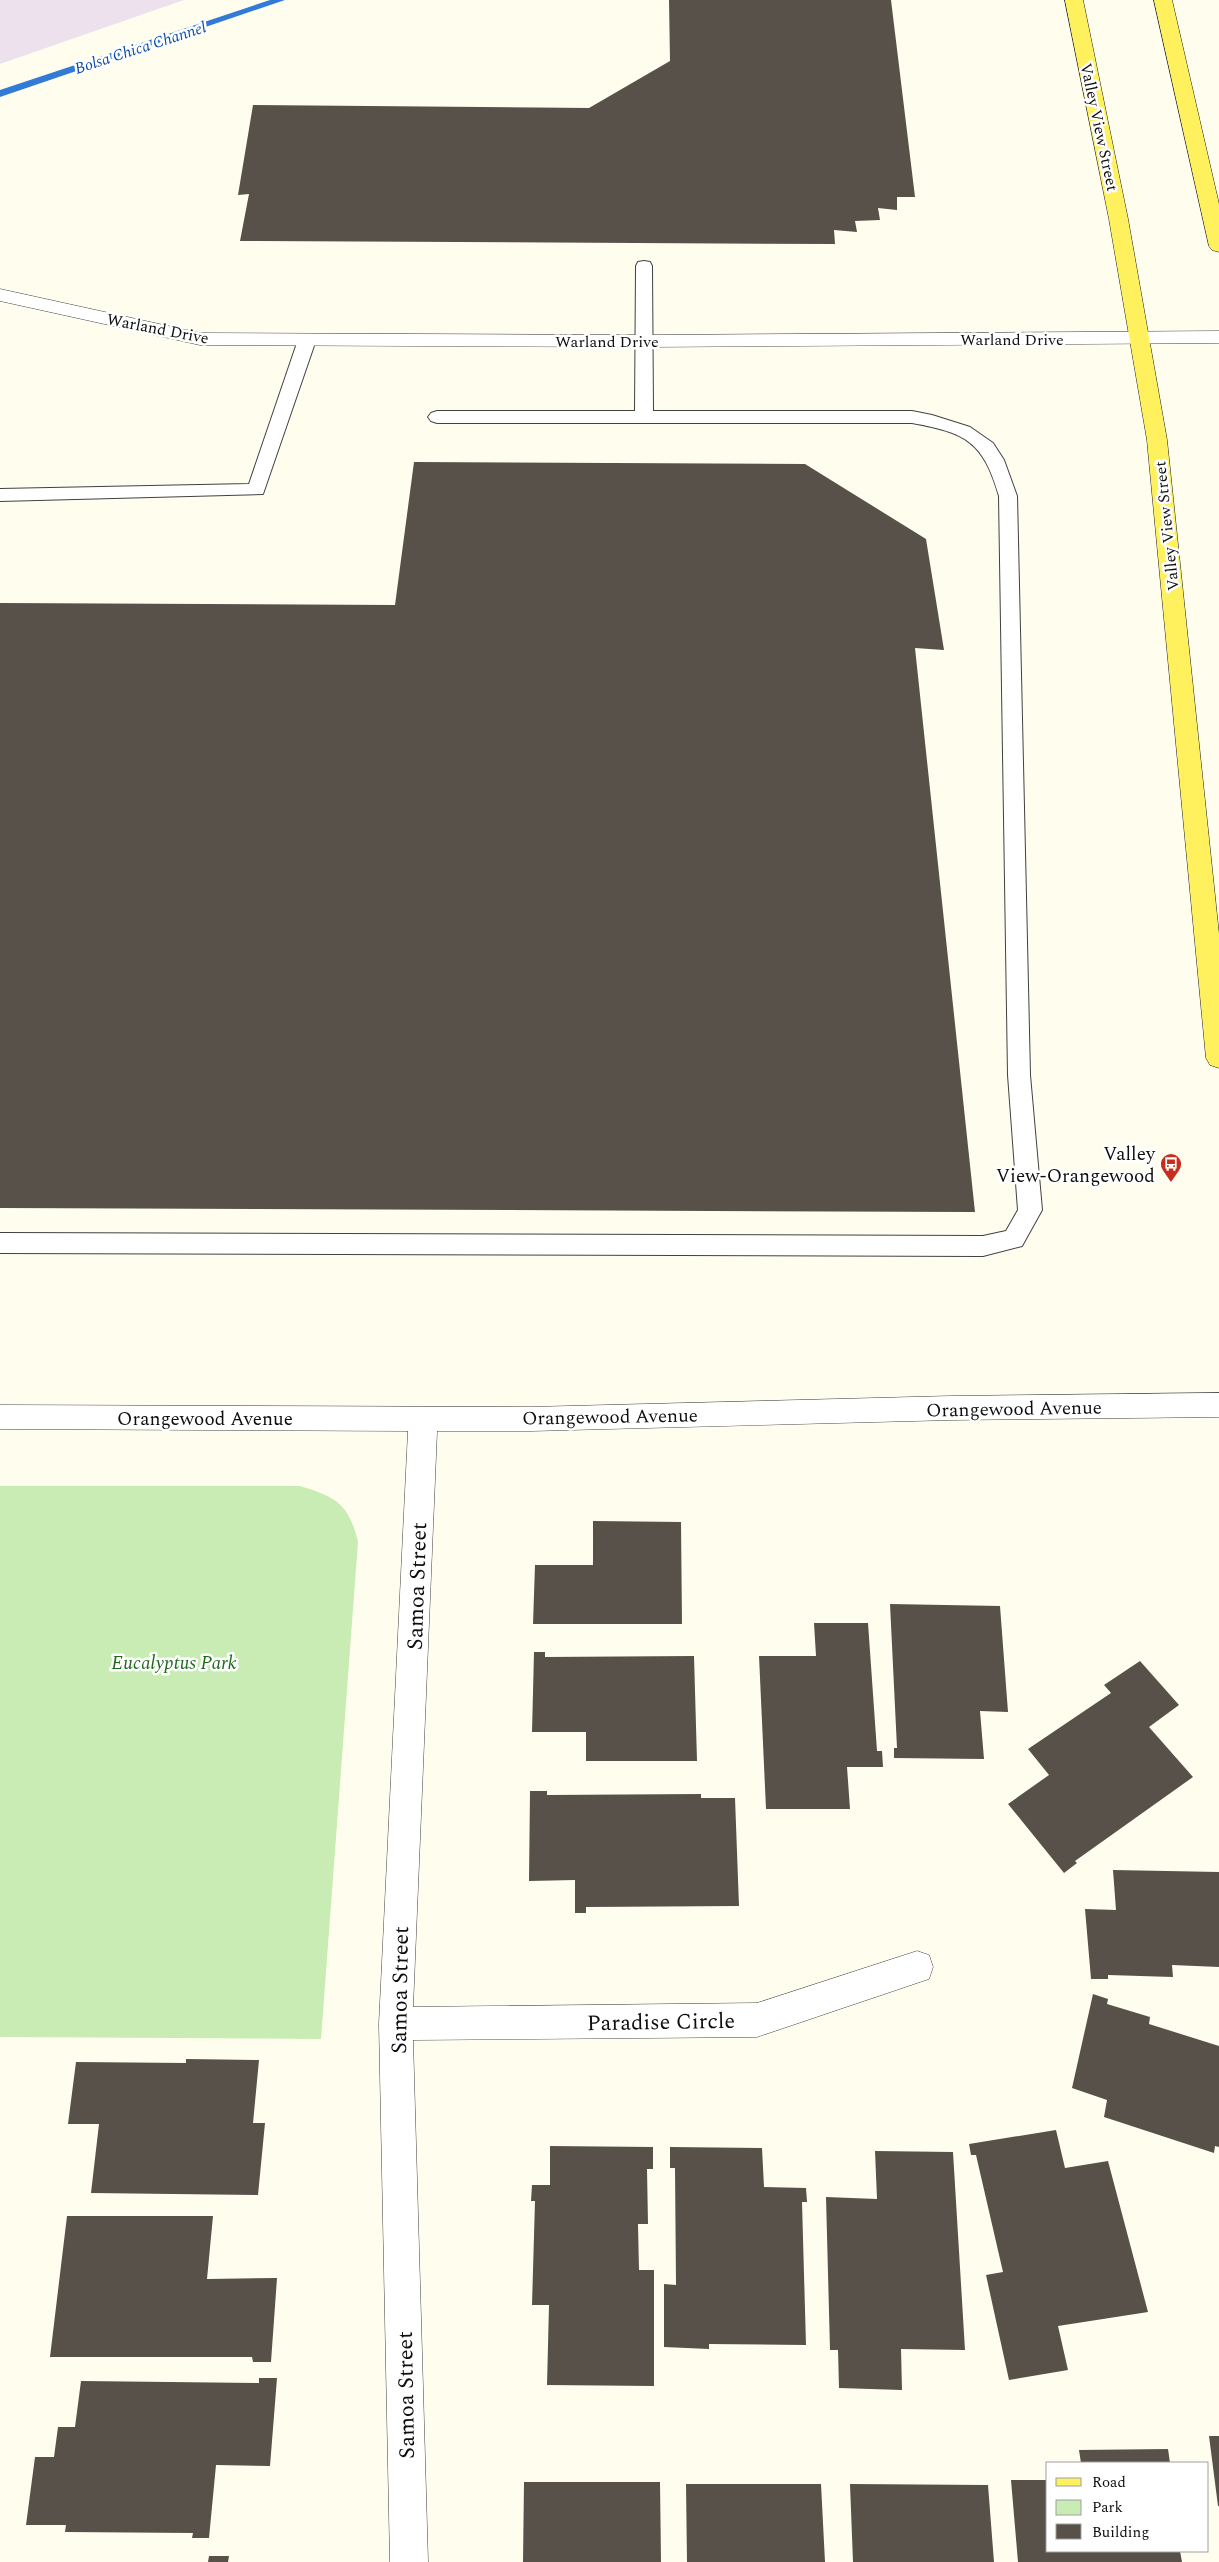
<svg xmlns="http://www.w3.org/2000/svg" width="1219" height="2562" font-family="Spectral,serif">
  <rect width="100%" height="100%" fill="#fffeee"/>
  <!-- industrial -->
  <path fill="#ede1ed" d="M0 0H184L0 64Z"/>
  <!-- green -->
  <path fill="#c9ecb5" d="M0 1486H300C336 1497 349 1504 358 1542L321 2039 0 2037Z"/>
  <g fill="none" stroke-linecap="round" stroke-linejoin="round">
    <!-- stream -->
    <path fill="#317bd6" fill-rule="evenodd" d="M270 0H285L0 97V90Z"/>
  </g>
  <!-- building -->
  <path fill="#575149" d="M669 0H891L915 197H897V210L878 208 880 220 855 221 857 232 834 230 835 244 240 241 249 194 238 195 253 105 589 108 670 61Z
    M414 462 805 464 926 539 944 650 915 648 975 1212 0 1208V603L395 605Z
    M593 1521 681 1522 682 1624H533L535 1565H593Z
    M890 1604 1000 1606 1008 1712 980 1711 984 1759 894 1758V1748H897Z
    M814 1623H868L877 1751H882L883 1767H847L850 1809H766L759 1656H816Z
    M534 1652H545V1657L694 1656 697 1761H586V1732H532Z
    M1140 1661 1179 1705 1149 1727 1193 1777 1075 1861 1077 1863 1064 1873 1008 1804 1049 1775 1028 1749 1111 1693 1104 1685Z
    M530 1791H547V1795L701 1794V1798H735L739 1906 586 1907V1913H575V1880L529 1881Z
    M1113 1870 1219 1872V1967L1172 1965 1173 1977 1108 1975V1979H1091L1085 1909 1116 1910Z
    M1093 1994 1108 1999 1107 2004 1150 2017 1149 2024 1219 2046V2147L1215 2146 1214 2153 1104 2117 1107 2100 1072 2088Z
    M186 2059 259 2060 253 2123H265L258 2195 91 2193 99 2124H68L76 2062 186 2063Z
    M1056 2130 1065 2168 1108 2161 1148 2312 1058 2326 1068 2370 1009 2380 986 2275 1003 2272 976 2155H971L969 2144Z
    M550 2146 653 2147V2169H647L648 2224H638L639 2270H654V2386L547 2385 549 2305H532L535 2201H531L532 2185H550Z
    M670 2147 762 2148 764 2187 806 2188 807 2202H802L806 2345 709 2344V2349L664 2347V2284L676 2285 675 2168H670Z
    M875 2151 953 2152 965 2350 901 2349 902 2390 839 2388 838 2350H830L826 2197 877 2199Z
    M67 2216H213L207 2279 277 2278 271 2362H253L252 2357H50Z
    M259 2378H277L270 2466 216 2465 209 2538H192L193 2533 65 2532 66 2525H26L35 2457H54L58 2427H75L81 2381 259 2383Z
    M1209 2436H1219V2506H1218Z
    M1168 2449 1170 2463H1081L1079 2450Z
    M1011 2480H1048V2551H1180L1182 2562H1018Z
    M524 2482H660L661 2562H523Z
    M686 2484H821L825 2562H687Z
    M850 2484 988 2485 994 2562H853Z
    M209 2556H229L228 2562H208Z"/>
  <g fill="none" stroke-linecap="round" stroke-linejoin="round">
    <!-- service casing -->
    <g stroke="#414141" stroke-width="2">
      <path id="service" d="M644 261 650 262 652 266 653 411H912L932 415 970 427 993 443 1004 460 1017 496 1030 1075 1042 1210 1022 1246 983 1256 0 1253V1233L983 1236 1006 1231 1018 1210 1008 1075 999 496C983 441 966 433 912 423H437L431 421 428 417 431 413 437 411H635L636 266 638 262Z
        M307 335 313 336 316 340 263 494 0 501V489L249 484 298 340 301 336Z"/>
    </g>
    <!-- minor casing -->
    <g stroke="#414141" stroke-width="1">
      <path id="minor" d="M1219 1393V1417L951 1420 531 1431H437L413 2007 757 2003 917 1951 929 1955 933 1967 929 1979 917 1983 757 2037 413 2040 428 2562H390L379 2024 408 1431 0 1429V1405L531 1407 951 1396Z"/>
    </g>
    <!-- tertiary casing -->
    <g stroke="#414141" stroke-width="1">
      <path id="tertiary" d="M0 289 200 333 643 335 1219 331V343L643 347 200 345 0 301Z"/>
    </g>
    <!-- primary casing -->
    <g stroke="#1f1f1f" stroke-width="1">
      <path id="primary" d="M1065 0H1083L1128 219 1167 440 1219 934V1068L1210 1065 1206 1058 1147 440 1109 219Z
        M1154 0H1172L1219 204V252L1212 250 1209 246Z"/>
    </g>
    <!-- service -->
    <use href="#service" fill="#fff" fill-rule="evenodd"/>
    <!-- minor -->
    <use href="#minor" fill="#fff" fill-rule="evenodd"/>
    <!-- tertiary -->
    <use href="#tertiary" fill="#fff" fill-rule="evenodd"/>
    <!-- primary -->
    <use href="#primary" fill="#fff05e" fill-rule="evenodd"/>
  </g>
  <!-- icons -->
  <defs>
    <g id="bus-pin" transform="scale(1.125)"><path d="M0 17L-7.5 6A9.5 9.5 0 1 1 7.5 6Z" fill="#c82e1c" stroke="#fff"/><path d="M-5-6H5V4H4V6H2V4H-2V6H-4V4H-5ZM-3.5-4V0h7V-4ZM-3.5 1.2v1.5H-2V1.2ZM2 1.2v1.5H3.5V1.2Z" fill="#fff"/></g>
  </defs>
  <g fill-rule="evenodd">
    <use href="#bus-pin" x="1171" y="1164"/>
  </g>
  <g text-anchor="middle" stroke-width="5" stroke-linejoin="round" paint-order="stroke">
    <!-- far-water labels -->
    <g font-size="16" font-style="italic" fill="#0e4da8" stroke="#fff">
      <text transform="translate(140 47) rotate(-18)" y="6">Bolsa Chica Channel</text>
    </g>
    <!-- far-street labels -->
    <g font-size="16" fill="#0e0e0e" stroke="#fff">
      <text transform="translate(1100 127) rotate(78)" y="6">Valley View Street</text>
      <text transform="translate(158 328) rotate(11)" y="6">Warland Drive</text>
      <text x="1012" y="345">Warland Drive</text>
      <text x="607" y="347">Warland Drive</text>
      <text transform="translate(1166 526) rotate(-96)" y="6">Valley View Street</text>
    </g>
    <!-- poi labels -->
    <g font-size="19" fill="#0e0e0e" stroke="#fff" text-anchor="end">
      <text x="1155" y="1160">Valley<tspan x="1155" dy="22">View-Orangewood</tspan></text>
    </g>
    <!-- street labels -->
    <g font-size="19" fill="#0e0e0e" stroke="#fff">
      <text transform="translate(1014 1408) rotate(-1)" y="7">Orangewood Avenue</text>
      <text transform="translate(610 1416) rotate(-1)" y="7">Orangewood Avenue</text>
      <text x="205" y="1425">Orangewood Avenue</text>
    </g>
    <!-- park labels -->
    <g font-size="19" font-style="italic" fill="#1e6a19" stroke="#fff">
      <text x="174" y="1669">Eucalyptus Park</text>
    </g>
    <!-- near-street labels -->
    <g font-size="22" fill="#0e0e0e" stroke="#fff">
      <text transform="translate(416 1586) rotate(-88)" y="8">Samoa Street</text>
      <text transform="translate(399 1990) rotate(-89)" y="8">Samoa Street</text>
      <text transform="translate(661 2021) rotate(-1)" y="8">Paradise Circle</text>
      <text transform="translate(405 2395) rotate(-91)" y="8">Samoa Street</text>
    </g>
  </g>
  <!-- legend -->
  <rect x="1046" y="2462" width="162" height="90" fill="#ffffff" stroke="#9f9f9f"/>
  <rect x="1056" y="2478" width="25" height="8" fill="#fff05e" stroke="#9f9f9f"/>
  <text x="1092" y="2487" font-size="15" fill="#0e0e0e">Road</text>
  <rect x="1056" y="2500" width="25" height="15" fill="#c9ecb5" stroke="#9f9f9f"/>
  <text x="1092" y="2512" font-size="15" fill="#0e0e0e">Park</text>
  <rect x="1056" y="2524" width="25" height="15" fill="#575149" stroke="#9f9f9f"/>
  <text x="1092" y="2537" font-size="15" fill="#0e0e0e">Building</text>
</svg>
